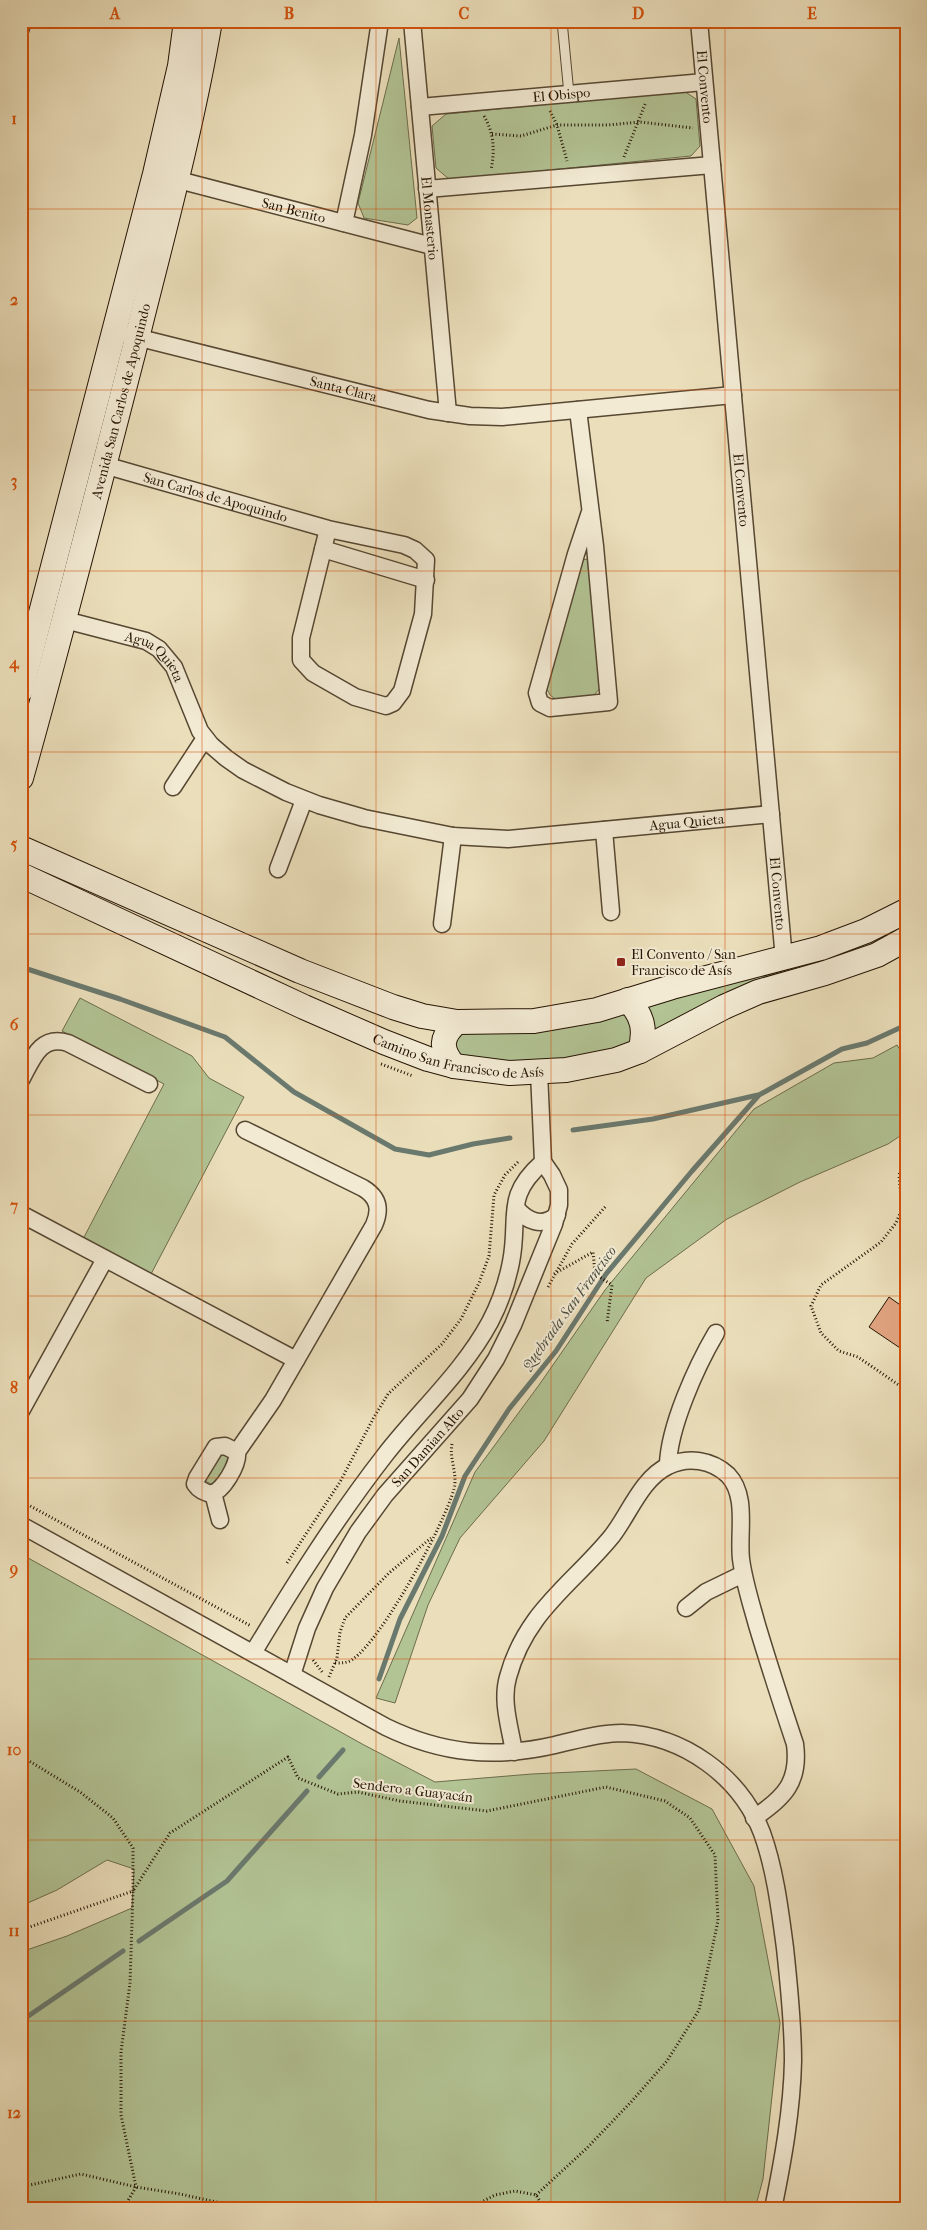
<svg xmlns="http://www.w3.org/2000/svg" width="927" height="2230" font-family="'IM FELL French Canon',serif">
  <rect width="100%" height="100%" fill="#ebdfbb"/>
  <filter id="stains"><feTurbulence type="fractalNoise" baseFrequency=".004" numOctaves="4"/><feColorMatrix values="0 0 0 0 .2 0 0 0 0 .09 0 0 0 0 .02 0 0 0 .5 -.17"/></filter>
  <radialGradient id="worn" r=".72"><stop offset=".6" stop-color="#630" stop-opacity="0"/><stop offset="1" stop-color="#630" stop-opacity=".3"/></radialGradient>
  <!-- green -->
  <path fill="#b2c394" stroke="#6c6c4c" d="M399 38 417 218 408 225 364 218 358 203Z
    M684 91 696 99 700 146 691 156 450 180 436 168 432 126 446 114Z
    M588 559 602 686 593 696 558 701 550 695 546 687 581 560Z
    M906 921V930L871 947 656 1035 642 1006Z
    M80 998 192 1056 209 1078 244 1097 150 1276 82 1241 164 1084 62 1031Z
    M617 1012 626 1016 636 1033 629 1044 603 1055 551 1064 459 1060 451 1036 461 1029Z
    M897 1045 906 1059V1132L888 1144 800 1182 727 1219 646 1278 544 1441 460 1538 428 1605 395 1703 376 1698 475 1472 539 1385 605 1290 754 1109 834 1063 873 1058Z
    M219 1451 231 1457 215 1486 203 1480Z
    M21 1554 364 1745 435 1782 532 1774 636 1769 712 1809 754 1886 780 2023 763 2179 755 2209H21V1952L67 1936 132 1908 134 1869 107 1860 57 1890 21 1906Z"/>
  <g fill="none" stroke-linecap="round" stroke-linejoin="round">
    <!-- stream -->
    <path stroke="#6a796e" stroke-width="5" d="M21 967 120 999 225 1037 294 1092 395 1149 429 1155 473 1144 510 1138
      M573 1130 653 1119 758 1095
      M379 1679 400 1619 442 1536 465 1476 509 1409 556 1351 606 1274 692 1171 759 1095 842 1049 867 1043 906 1025
      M319 1777 343 1750
      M139 1941 227 1881 307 1791
      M21 2021 123 1951"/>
  </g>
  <!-- building -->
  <path fill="#e0a380" stroke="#251404" d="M889 1297 906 1309V1352L869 1327Z"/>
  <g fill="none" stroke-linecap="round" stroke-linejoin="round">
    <!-- lane casing -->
    <g stroke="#564732" stroke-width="11">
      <path id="lane" d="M562 21 569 94"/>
    </g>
    <!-- street casing -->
    <g stroke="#564732" stroke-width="19">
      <g id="street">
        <path id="s1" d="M412 21 448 413"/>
        <path id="s2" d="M699 21 784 959"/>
        <path d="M21 28 22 21"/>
        <path id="s3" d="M420 107 704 82"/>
        <path id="s4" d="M167 177 432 246"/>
        <path d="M427 189 712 165"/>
        <path d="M344 223 363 135 380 21"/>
        <path id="s5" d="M128 335 429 410 470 416 502 417 733 395"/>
        <path d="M578 410 595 546 609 702 550 708 540 703 537 693 576 554 590 512"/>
        <path id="s6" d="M104 465 328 529 404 545 415 550 426 560 423 614 402 691 393 703 386 706 355 697 313 673 301 660V638L328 529"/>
        <path d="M323 549 426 580"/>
        <path id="s7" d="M65 620 146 641 159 649 174 667 200 731 211 745 226 758 243 770 286 792 319 805 364 818 453 836 508 839 771 814"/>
        <path d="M173 787 205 738"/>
        <path d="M604 830 611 912"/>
        <path d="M278 869 304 800"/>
        <path d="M442 924 453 836"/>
        <path d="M21 1080C32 1060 40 1034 68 1043L149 1084"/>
        <path d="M516 1208C527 1221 542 1228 557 1215"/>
        <path d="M21 1214 296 1360"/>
        <path d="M21 1411 105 1259"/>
        <path d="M237 1452 225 1446 216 1447 197 1478 195 1484C199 1490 204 1492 211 1494 223 1491 239 1464 237 1452L273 1400 374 1225C381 1209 378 1197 363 1188L245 1130"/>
        <path d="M668 1465C669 1427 696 1367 716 1333"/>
        <path d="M213 1493 220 1520"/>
        <path d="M21 1525 386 1727C442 1754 494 1759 555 1745 577 1740 599 1733 622 1733 683 1735 740 1776 762 1833 775 1869 780 1910 785 1948 789 1985 793 2023 793 2061 792 2110 783 2160 773 2209"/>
        <path d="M686 1608 706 1592 743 1574"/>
        <path d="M253 1653C294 1585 336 1518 385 1455 419 1411 463 1372 490 1322 500 1303 507 1283 511 1262 520 1217 503 1197 543 1162"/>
        <path id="s8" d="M292 1675 307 1628 325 1588 358 1532 385 1495 470 1399 496 1359 513 1325 554 1224 559 1205V1190L552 1175 543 1162 539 1072"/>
        <path d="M514 1752C510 1727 501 1701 508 1677 526 1611 572 1585 612 1536 629 1514 642 1478 668 1466 688 1456 712 1460 728 1475 748 1496 738 1532 741 1559 744 1582 751 1603 757 1625 769 1665 782 1705 795 1744 800 1782 784 1798 754 1818"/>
      </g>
    </g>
    <!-- secondary casing -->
    <g stroke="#251404" stroke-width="26">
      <g id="secondary">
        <path d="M21 690 155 174 180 66 186 21"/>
        <path id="s9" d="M21 778C61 636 97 493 134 350 161 241 191 132 210 21"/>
        <path d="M21 848 300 971 393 1007 422 1016 457 1022 534 1021 597 1010 672 987 821 948 866 931 906 911"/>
        <path id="s10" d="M21 875 304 1007 384 1042 428 1059 454 1066 510 1073 566 1070 616 1060 640 1051 724 1007 758 992 825 973 877 955 906 939"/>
        <path d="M628 1000C643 1016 646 1030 640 1051"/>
        <path d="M454 1066C440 1049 440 1037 457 1022"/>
      </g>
    </g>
    <!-- path -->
    <path stroke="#251404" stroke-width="3" stroke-dasharray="1 2.5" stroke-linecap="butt" d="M550 111 557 125 567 161
      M484 116C494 133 495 150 491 170
      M492 134 521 136 557 125H608L640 122 693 128
      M624 157 646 102
      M21 815 26 796
      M381 1064 413 1076
      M906 1161 899 1175 902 1209 896 1223 881 1242 821 1285 811 1306 821 1333 839 1351 858 1357 906 1390
      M554 1274 593 1252 595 1274 612 1285 607 1323
      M548 1287 572 1244 606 1206
      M21 1501 251 1626
      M287 1563 340 1482 374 1417 388 1394 442 1344 461 1319 479 1283 489 1256 494 1195 505 1175 518 1162
      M313 1660 323 1673
      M335 1663C342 1663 348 1663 353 1659 383 1638 444 1525 454 1489 458 1474 449 1459 452 1444
      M329 1677 337 1658 340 1632 345 1618 389 1573 431 1538
      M21 1756 80 1792 113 1818 133 1848V1891L21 1930
      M21 2187 81 2174 136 2187 180 2194 248 2209
      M123 2209 136 2187 121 2115V2052L130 1983 133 1891 170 1833 288 1757 298 1778 338 1794 358 1792 400 1801 487 1811 606 1787 665 1801 690 1818 715 1855 718 1921 699 2010 667 2061 631 2102 586 2149 536 2195
      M468 2209 495 2195 515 2191 536 2195 545 2209"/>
    <!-- lane -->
    <use href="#lane" stroke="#f2ead3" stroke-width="9"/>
    <!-- street -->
    <use href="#street" stroke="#f2ead3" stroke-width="16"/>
    <!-- secondary -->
    <use href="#secondary" stroke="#f2ead3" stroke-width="24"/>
  </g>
  <!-- grid -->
  <path fill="none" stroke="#d4520b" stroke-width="1" stroke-opacity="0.55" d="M202 21V2209M376 21V2209M551 21V2209M725 21V2209M21 209H906M21 390H906M21 571H906M21 752H906M21 934H906M21 1115H906M21 1296H906M21 1478H906M21 1659H906M21 1840H906M21 2021H906"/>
  <!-- markers -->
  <rect fill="#8f2418" stroke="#f2ead3" stroke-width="2" x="616" y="957" width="10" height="10" rx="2.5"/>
  <g text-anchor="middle" stroke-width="4" stroke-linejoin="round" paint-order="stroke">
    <!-- street labels -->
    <g font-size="14" fill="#251404" stroke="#f2ead3">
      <text dy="5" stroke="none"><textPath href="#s2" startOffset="66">El Convento</textPath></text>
      <text dy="5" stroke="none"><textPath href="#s3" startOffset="142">El Obispo</textPath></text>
      <text dy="5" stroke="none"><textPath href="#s4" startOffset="131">San Benito</textPath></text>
      <text dy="5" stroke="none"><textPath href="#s1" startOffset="198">El Monasterio</textPath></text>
      <text dy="5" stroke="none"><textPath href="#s5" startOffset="222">Santa Clara</textPath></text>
      <text dy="5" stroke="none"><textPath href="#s9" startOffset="390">Avenida San Carlos de Apoquindo</textPath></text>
      <text dy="5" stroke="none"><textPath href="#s2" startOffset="471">El Convento</textPath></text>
      <text dy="5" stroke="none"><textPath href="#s6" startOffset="116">San Carlos de Apoquindo</textPath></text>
      <text dy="5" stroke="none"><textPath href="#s7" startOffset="100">Agua Quieta</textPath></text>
      <text dy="5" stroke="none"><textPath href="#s7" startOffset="706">Agua Quieta</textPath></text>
      <text dy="5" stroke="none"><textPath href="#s2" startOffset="876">El Convento</textPath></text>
      <text dy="5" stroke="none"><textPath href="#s10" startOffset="476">Camino San Francisco de Asís</textPath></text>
      <text dy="5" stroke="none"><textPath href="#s8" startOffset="268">San Damian Alto</textPath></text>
      <text transform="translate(413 1790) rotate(7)" y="5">Sendero a Guayacán</text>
    </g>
    <!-- poi labels -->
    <g font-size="14" fill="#251404" stroke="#f2ead3" text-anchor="start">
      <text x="631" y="959">El Convento / San<tspan x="631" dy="16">Francisco de Asís</tspan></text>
    </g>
    <!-- water labels -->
    <g font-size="15" font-style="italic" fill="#4d4f42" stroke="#f2ead3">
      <text transform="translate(569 1308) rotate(-54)" y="5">Quebrada San Francisco</text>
    </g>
  </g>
  <!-- margin -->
  <rect width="927" height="2230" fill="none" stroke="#ebdfbb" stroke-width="55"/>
  <rect x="28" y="28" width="872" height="2174" fill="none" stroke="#d4520b" stroke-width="2"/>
  <g font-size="16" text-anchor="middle" font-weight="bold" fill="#d4520b">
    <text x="115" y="19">A</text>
    <text x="289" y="19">B</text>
    <text x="464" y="19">C</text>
    <text x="638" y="19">D</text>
    <text x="812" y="19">E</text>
    <text x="14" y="124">1</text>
    <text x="14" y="305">2</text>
    <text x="14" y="486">3</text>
    <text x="14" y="668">4</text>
    <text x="14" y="849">5</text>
    <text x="14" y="1030">6</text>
    <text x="14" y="1211">7</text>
    <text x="14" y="1393">8</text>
    <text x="14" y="1574">9</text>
    <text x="14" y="1755">10</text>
    <text x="14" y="1936">11</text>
    <text x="14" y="2118">12</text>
  </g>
  <rect width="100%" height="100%" filter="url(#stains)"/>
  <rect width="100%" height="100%" fill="url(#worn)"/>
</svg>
